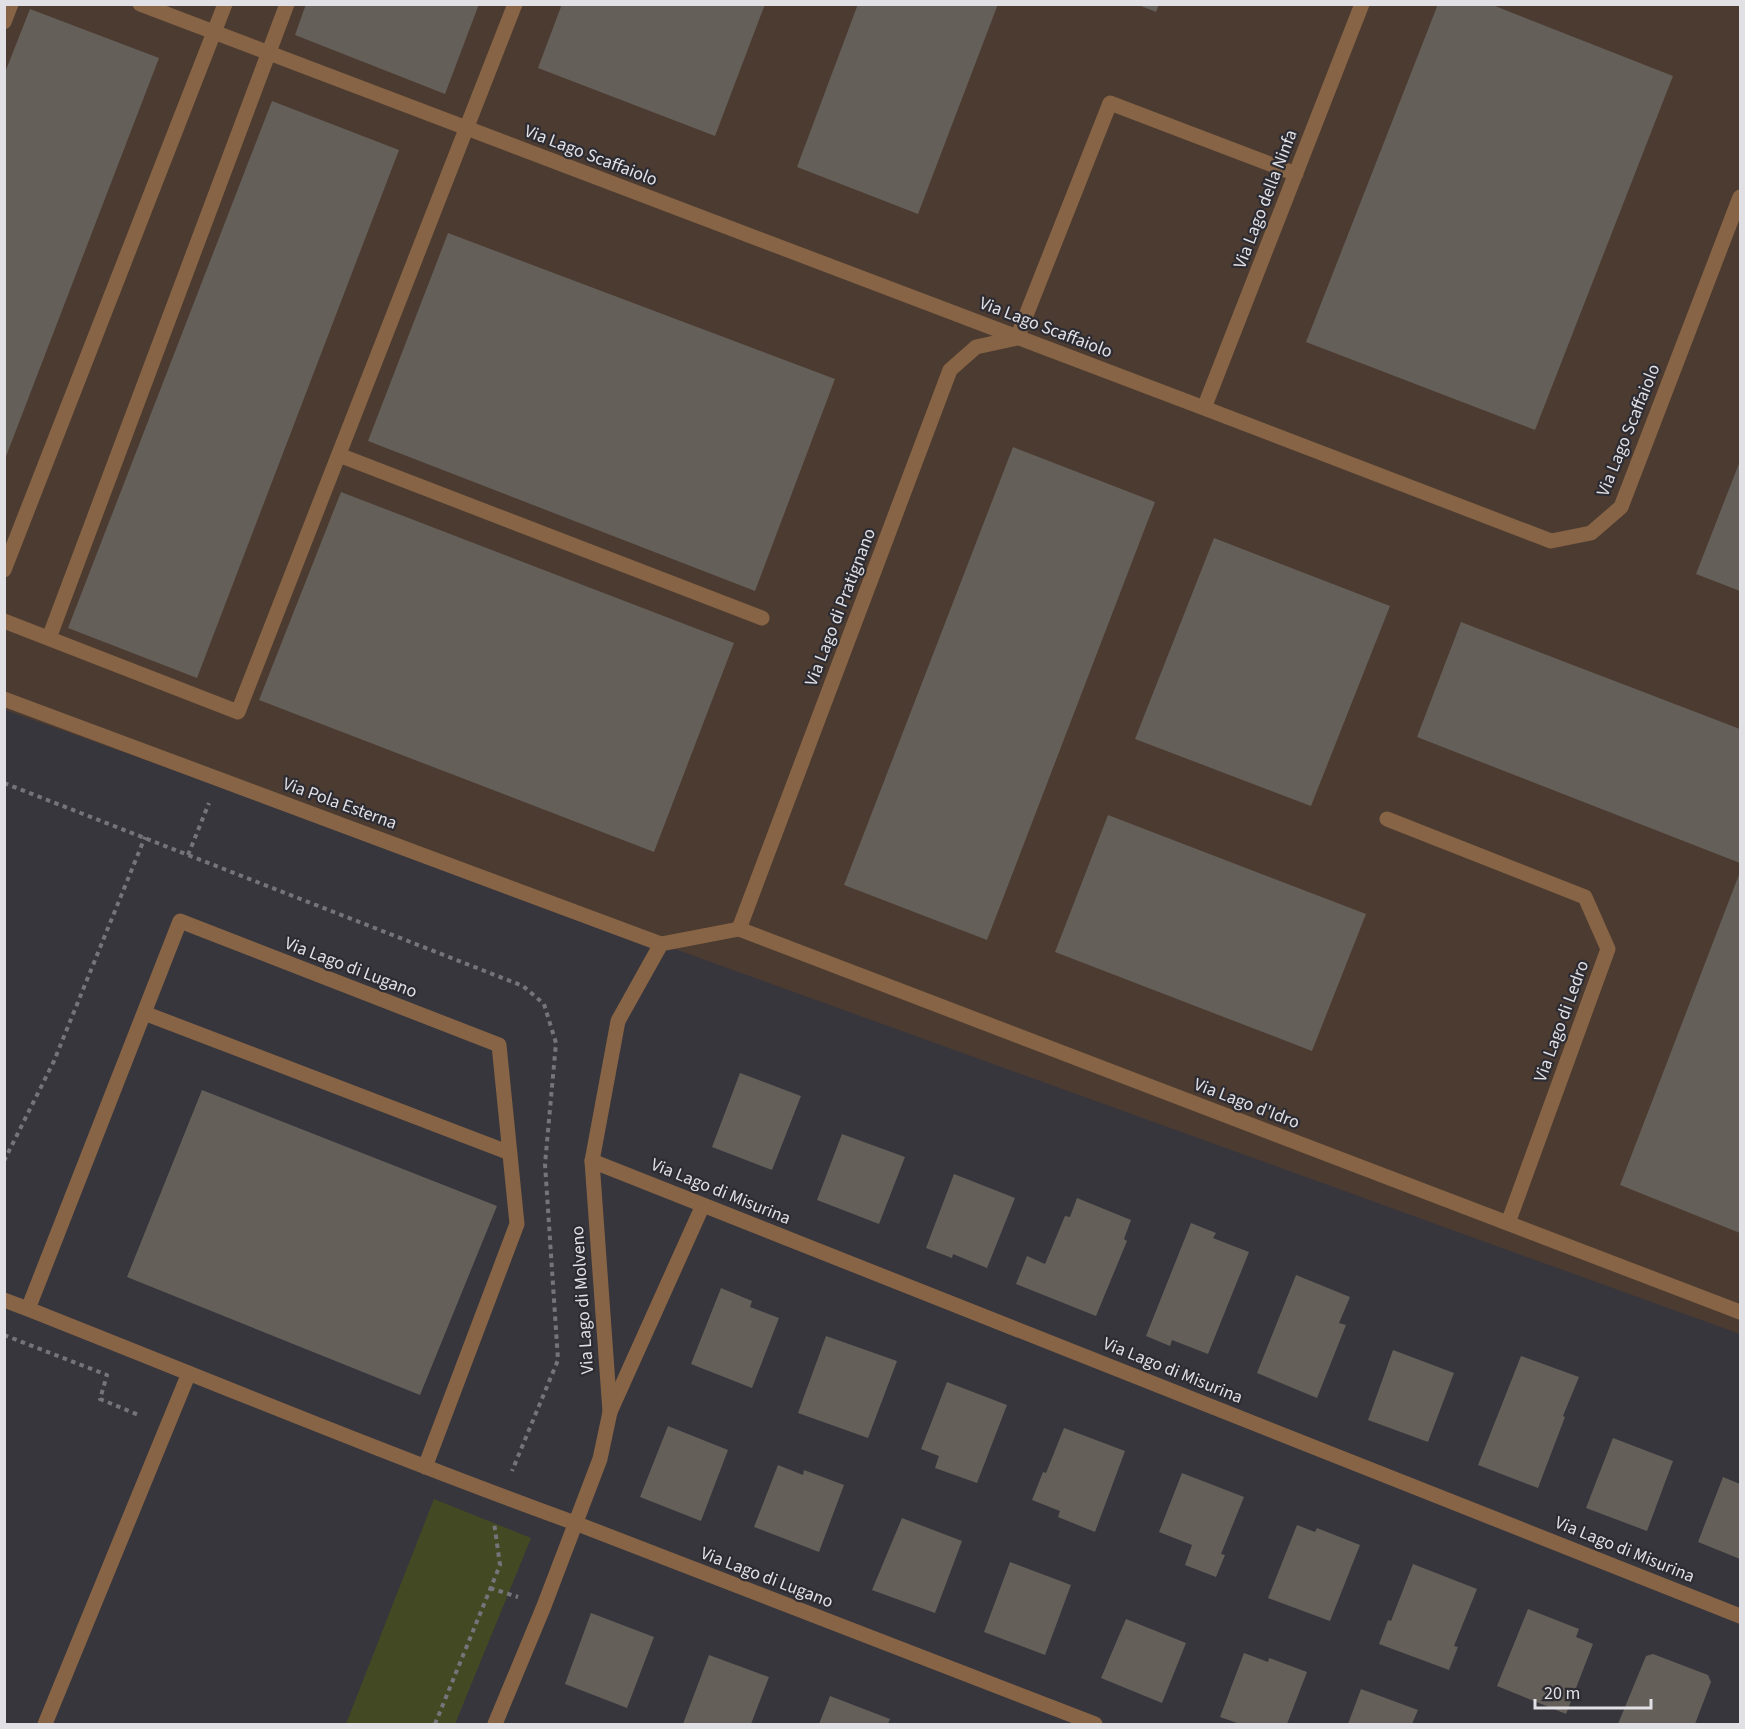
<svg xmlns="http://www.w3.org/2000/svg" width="1745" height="1729" font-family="'Source Sans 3',sans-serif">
  <rect width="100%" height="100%" fill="#37363d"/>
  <!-- commercial -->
  <path fill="#4c3b31" d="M5 5H1740V1334L661 944 5 710Z"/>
  <!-- green -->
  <path fill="#434a23" d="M434 1499 531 1538 455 1724H346Z"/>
  <!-- building -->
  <path fill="#645f59" d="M306 4H479L445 94 295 35Z
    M562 4H765L715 136 538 68Z
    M858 4H998L918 214 797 167Z
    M1136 4H1159L1156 12Z
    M1438 4H1490L1673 76 1535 430 1306 342Z
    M30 9 159 58 5 459 4 75Z
    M272 101 399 150 197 678 68 628Z
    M448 233 835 379 755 591 368 441Z
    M1013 447 1155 502 987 940 844 885Z
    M1740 461V591L1696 574Z
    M341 492 734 643 654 852 259 700Z
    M1214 538 1390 606 1311 806 1135 739Z
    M1461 622 1740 729V863L1417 737Z
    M1108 815 1366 914 1312 1051 1055 952Z
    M1740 872V1233L1620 1185Z
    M740 1073 801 1096 772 1170 712 1147Z
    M202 1090 497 1206 420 1395 127 1277Z
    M842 1134 905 1157 879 1224 817 1200Z
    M954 1174 1015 1198 987 1268 953 1254 952 1258 926 1248Z
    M1077 1198 1131 1220 1124 1239 1127 1241 1096 1316 1016 1284 1027 1256 1045 1264 1065 1216 1070 1217Z
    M1191 1223 1216 1233 1213 1238 1249 1252 1208 1354 1172 1340 1170 1346 1146 1336Z
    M1296 1275 1350 1297 1339 1323 1346 1325 1317 1398 1257 1373Z
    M721 1288 752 1301 750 1307 779 1318 752 1388 691 1364Z
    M826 1336 897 1361 868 1438 798 1413Z
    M1393 1350 1454 1373 1428 1442 1368 1420Z
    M1521 1356 1579 1377 1563 1416 1565 1417 1538 1488 1478 1465Z
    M947 1382 1007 1405 977 1483 935 1468 939 1456 921 1449Z
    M668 1426 728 1450 701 1521 640 1497Z
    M1064 1428 1125 1451 1095 1532 1058 1517 1060 1511 1032 1500 1043 1472 1046 1473Z
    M1613 1438 1673 1461 1647 1531 1586 1508Z
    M778 1465 803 1475 804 1470 844 1485 819 1552 754 1527Z
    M1182 1473 1244 1497 1221 1554 1225 1555 1216 1577 1185 1565 1192 1545 1159 1532Z
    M1723 1477 1740 1484V1559L1698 1542Z
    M902 1518 962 1541 935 1613 872 1590Z
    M1297 1525 1315 1532 1317 1528 1360 1545 1330 1621 1268 1598Z
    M1010 1562 1071 1585 1045 1655 984 1632Z
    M1413 1564 1477 1589 1454 1646 1458 1647 1449 1670 1379 1644 1388 1620 1391 1621Z
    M1528 1609 1579 1629 1576 1637 1593 1644 1566 1714 1497 1686Z
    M591 1613 654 1637 627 1708 565 1684Z
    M1126 1619 1186 1643 1162 1703 1101 1678Z
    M1244 1653 1268 1662 1269 1658 1307 1672 1287 1724H1240L1220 1717Z
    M1653 1654 1708 1675 1711 1682 1695 1724H1618L1646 1656Z
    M709 1655 769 1677 751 1724H683Z
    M1361 1689 1418 1710 1412 1724H1348Z
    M830 1696 890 1719 888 1724H819Z"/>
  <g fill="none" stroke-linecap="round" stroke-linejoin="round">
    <!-- path -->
    <path stroke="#75747b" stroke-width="4" stroke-dasharray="4.5 4.5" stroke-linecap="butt" d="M4 783 523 986 544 1004 556 1043 545 1164 558 1360 512 1471
      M188 855 209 803
      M4 1161 54 1061 145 837
      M4 1335 107 1375 100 1399 141 1416
      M490 1588 518 1597
      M435 1724 500 1565 494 1522"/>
    <!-- service -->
    <path stroke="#876445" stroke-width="15" d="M140 4 1204 408 1551 541 1591 533 1621 507 1740 197
      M4 22 11 4
      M1017 338 1110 103 1296 174
      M1204 408 1362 4
      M339 455 762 618
      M4 570 225 4
      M4 621 238 712 515 4
      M49 638 287 4
      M1387 819 1585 897 1608 949 1508 1223
      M739 929 950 370 976 347 1017 338"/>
    <!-- minor -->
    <path stroke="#876445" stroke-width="15" d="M4 699 661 944
      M144 1013 510 1153
      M592 1161 1740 1616
      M4 1300 28 1309
      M610 1412 703 1205
      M425 1467 517 1224 499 1045 180 921 28 1309C210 1381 391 1456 575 1523L1095 1724
      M45 1724 189 1373"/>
    <!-- tertiary -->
    <path stroke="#876445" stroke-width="15" d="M495 1724 544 1606 600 1459 610 1412 592 1161 618 1021 661 944 739 929 1740 1312"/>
  </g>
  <g text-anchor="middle" stroke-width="4.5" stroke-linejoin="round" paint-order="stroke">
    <!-- street labels -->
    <g font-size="18" fill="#e1e0e5" stroke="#2d2c33">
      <text transform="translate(591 155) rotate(21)" y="6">Via Lago Scaffaiolo</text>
      <text transform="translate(1265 199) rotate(-69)" y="6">Via Lago della Ninfa</text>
      <text transform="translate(1046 327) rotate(21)" y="6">Via Lago Scaffaiolo</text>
      <text transform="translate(1628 430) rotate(-68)" y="6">Via Lago Scaffaiolo</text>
      <text transform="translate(840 607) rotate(-69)" y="6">Via Lago di Pratignano</text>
      <text transform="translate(340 803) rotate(20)" y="6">Via Pola Esterna</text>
      <text transform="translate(351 967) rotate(21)" y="6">Via Lago di Lugano</text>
      <text transform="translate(1561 1021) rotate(-70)" y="6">Via Lago di Ledro</text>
      <text transform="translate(1247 1103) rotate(21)" y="6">Via Lago d'Idro</text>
      <text transform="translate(721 1191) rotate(22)" y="6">Via Lago di Misurina</text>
      <text transform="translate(582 1300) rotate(-94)" y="6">Via Lago di Molveno</text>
      <text transform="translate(1173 1370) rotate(22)" y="6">Via Lago di Misurina</text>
      <text transform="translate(1625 1549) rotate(22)" y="6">Via Lago di Misurina</text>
      <text transform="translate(767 1577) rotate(21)" y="6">Via Lago di Lugano</text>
    </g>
  </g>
  <!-- border -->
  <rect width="1745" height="1729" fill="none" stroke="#e1e0e5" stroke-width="12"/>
  <!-- scale -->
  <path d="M1535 1699v9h116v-9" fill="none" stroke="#e1e0e5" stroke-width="3"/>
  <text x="1544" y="1699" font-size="18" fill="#e1e0e5" stroke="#2d2c33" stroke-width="4.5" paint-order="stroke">20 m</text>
</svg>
